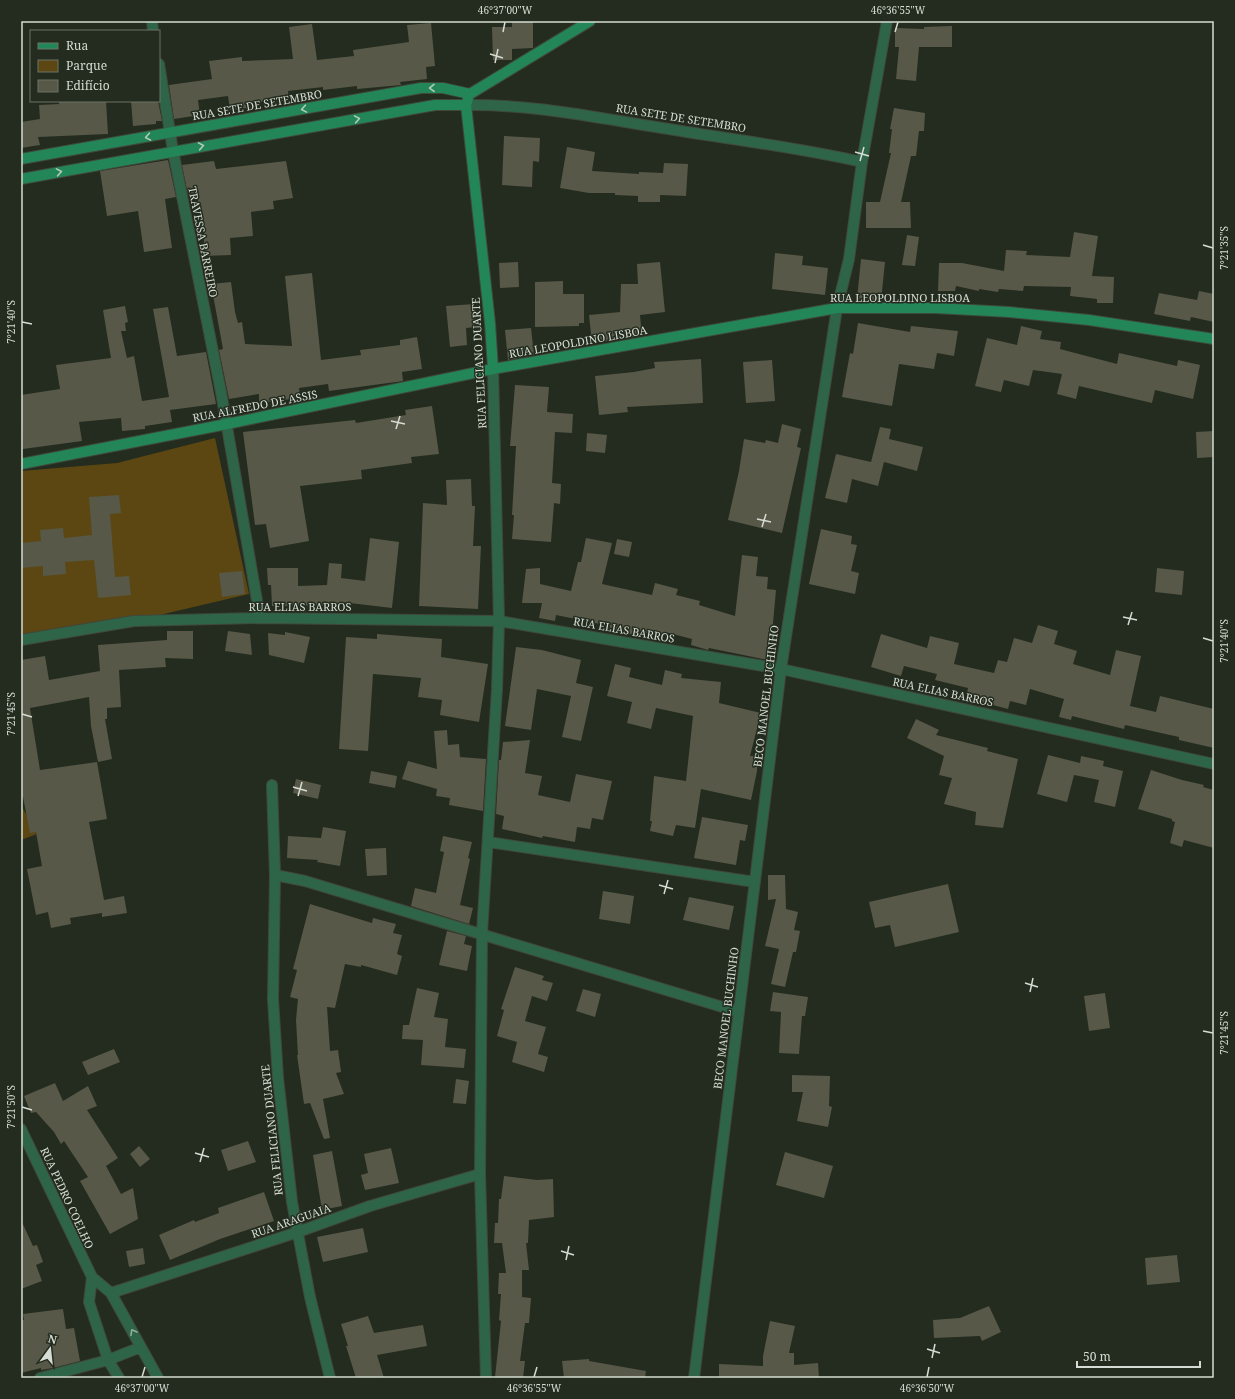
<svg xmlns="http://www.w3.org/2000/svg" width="1235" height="1399" font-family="'Noto Serif',serif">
  <rect width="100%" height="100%" fill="#232c1f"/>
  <!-- green -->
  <path fill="#5c4712" d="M215 438 249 594 134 621 21 640V471L117 463Z
    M21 805 37 834 21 840Z"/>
  <!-- building -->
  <path fill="#575847" d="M512 21H533V48L512 49V60H493L492 27H512Z
    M431 23 435 66 426 67 427 79 400 82 401 85 357 89V86L323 90V87L288 91 289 101 247 102 248 108 230 110 228 96 198 100 200 115 174 119 169 85 212 79 209 61 242 57V61L293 59 289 27 312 24 317 60 354 56 353 50 409 42 407 25Z
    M952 26V47H919L916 81 896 79 899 47H895V28L924 29V27Z
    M59 101H106L108 134 38 137 40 145 21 148V122L40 119 39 105 59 104Z
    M131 101H158L162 121H156V124L133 126Z
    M894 108 925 113 924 131H919L916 156H911L901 202H910L911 228H866V202H880L891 153H889L892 129H890Z
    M504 136 540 138 539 162 533 161 532 187 502 185Z
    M567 147 595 152 592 171 639 174V172L663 173 664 163 688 164 686 196 660 195V202H638V196L615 195V193H589L560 188Z
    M168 160 176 197 165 199 172 248 144 252 138 211 107 216 100 171Z
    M214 161 216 169 286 161 293 198 273 201 274 209 251 212 253 236 230 238 231 255 204 256V226H201L197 194 188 195 182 165Z
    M1074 232 1098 236 1092 276 1114 277 1113 303H1097V299L1070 296 1071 287 1024 286 1023 291 999 289 998 292 979 289V291L956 286 955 291H938L939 263H962L1004 271 1006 250 1027 251 1026 255 1070 257Z
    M907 235 919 237 915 266 902 265Z
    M775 253 803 256 802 265 828 268 825 295 772 289Z
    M861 259 885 262 881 301 857 299Z
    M518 262 519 287 500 288 499 263Z
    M660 262 665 312 640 315 642 336 592 343 589 315 620 312 621 284H638L637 264Z
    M312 273 321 360 361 355 360 350 400 345V340L417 337 422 369 402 372 403 381 396 382 329 391 328 384 299 388 300 398 259 403V394L229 399 219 350 223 349 211 284 231 282 235 312 238 323 242 322 245 344 292 346 285 276Z
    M563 281V294H584V323H579V326L535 327V282Z
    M1199 291 1214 294V322L1191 317 1190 321 1154 314 1159 293 1197 300Z
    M474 304 476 327 466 328 467 345 450 347 446 306Z
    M125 306 128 322 125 323 126 331H121L127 358 134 356 142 401 169 397 153 309 168 307 177 356 206 352 216 404 170 410 172 422 145 426V429L122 431 121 418 79 422 82 441 23 449 21 395 60 389 56 365 111 358 103 310Z
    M858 323 910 332 911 326 958 331 954 356 937 353 934 369 899 364 892 406 842 397 850 353 853 354Z
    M1021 326 1042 331 1040 339 1061 342 1060 349 1117 364 1119 353 1177 366 1178 360 1200 365 1193 399 1155 390 1152 403 1079 386 1076 399 1057 394 1062 374 1033 370 1029 386 1004 380 1001 392 975 386 987 338 1017 345Z
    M531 328 534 355 508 360 505 330Z
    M701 359 703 403 627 407 628 412 599 415 595 376 634 372 655 368 654 362Z
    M772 360 775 401 746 403 743 362Z
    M515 385 549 387 547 412 573 414 572 433 555 432 552 483 561 484 560 504 554 503 551 542 512 539 514 515H512L516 446H510Z
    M432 406 439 454 411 457 412 463 361 470 362 479 300 486 309 541 270 548 266 524 255 525 243 432 355 420 356 423 406 415 405 410Z
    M782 424 801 429 797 447 801 448 782 533 728 520 739 471 744 439 765 443 766 440 778 443Z
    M880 427 891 429 889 439 923 447 917 471 884 462 878 486 852 479 847 503 825 498 836 454 871 462Z
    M1214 431V457L1197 458 1196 432Z
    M587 433 607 435 605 453 586 451Z
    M471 479 472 506H475L473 546H481L478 609 419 606 423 503 447 505 446 480Z
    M119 495 121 513 110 514 115 577 129 576 131 595 98 598 94 560 65 562 66 574 43 576V566L21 568V543L41 541 40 530 63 528 64 538 92 535 89 497Z
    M821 529 852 536 851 544 857 545 851 571 859 573 855 594 809 584Z
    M370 538 399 542 392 608 341 602V605L272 606 271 585H268L267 568H298V586L327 585 329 563 342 564 341 578 365 581Z
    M586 538 612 543 602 584 652 595 655 583 678 589 676 595 700 601 699 605 735 616 742 555 758 557 756 576 768 577 767 589 776 590 772 634H774L768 660 709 648 708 650 691 645 692 639 665 632 664 637 640 631 638 636 609 630 610 626 556 615 555 621 539 618 542 603H522L526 569 540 568V584L571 591 578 562H581Z
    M617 539 632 542 629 557 614 554Z
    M1157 568 1184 571 1182 595 1155 592Z
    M242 571 245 594 222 597 219 573Z
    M1038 625 1058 631 1054 644 1077 651 1073 664 1110 675 1116 650 1141 656 1130 706 1156 712 1160 696 1214 709V748L1179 740V737L1125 725 1124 729 1072 716 1071 720 1059 717 1064 699 1030 689 1026 705 1010 701 1008 709 966 698 968 688 935 680 937 674 904 666 901 676 871 667 881 634 927 648 930 636 959 643 954 664 994 673 998 660 1007 662 1014 638 1032 643Z
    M167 631H193V659L165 658 166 667 119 670 121 707 107 708V719H105L112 759 98 762 91 726 89 697 30 708 40 770 97 762 107 819 89 822 104 900 124 896 127 913 102 917V913L70 918 71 924 51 928 48 912 36 915 27 869 42 866 36 832 30 833 23 797H21V660L45 656 49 680 100 671 98 645 167 640Z
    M228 631 250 634 252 655 225 651Z
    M285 632 310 637 304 663 269 655 268 633 285 635Z
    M377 634 442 639 441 657 488 664 479 722 440 715 442 700 418 697 421 678 373 674 368 751 339 749 346 637 377 639Z
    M516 647 542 650 581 660 576 683 593 687 581 741 562 737 571 696 537 689 531 730 505 726Z
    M615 664 631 668 629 677 662 685 665 670 682 674 681 678 721 682 719 703 761 713 750 756H758L757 771 751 800 701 789 695 828 676 825 673 836 650 831 652 821H650L654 776 686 781 693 716 656 708 651 729 627 723 632 702 607 696Z
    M916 719 939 730 936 735 988 748 987 751 1018 759 1003 828 975 825 976 812 944 804 952 778 939 775 944 756 907 738Z
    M447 730 448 745 459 744 460 757 486 759 483 811 449 805 450 798 436 796 437 789 402 779 408 761 437 769 434 731Z
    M530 740 525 773 542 776 538 795 570 802 576 774 612 781 603 820 592 818 590 829 577 827 575 842 543 836 542 838 502 829 504 816 496 814 499 760H501L503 742Z
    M1048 755 1080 763 1081 756 1104 761 1103 766 1123 771 1115 807 1094 802 1099 780 1074 775 1067 802 1037 794Z
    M1151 770 1182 780 1204 785 1203 787 1214 790V848L1184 840 1182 847 1170 843 1175 822 1172 821V819L1138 809Z
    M371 771 397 776 395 788 369 783Z
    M296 779 321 785 318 799 293 793Z
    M702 817 748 825 745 841 740 840 736 865 694 858Z
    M323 827 346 831 340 866 317 862 318 860 287 858 288 836 321 838Z
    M443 836 472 842 468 858 470 859 460 905 473 908 469 924 411 906 415 888 436 893 444 852 440 851Z
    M386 848 387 875 367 876 365 849Z
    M768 875H785L786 909 798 912 794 930 800 931 796 952H793L785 987 771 984 779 949 765 946 776 899 768 900Z
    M948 884 959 932 895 947 890 925 875 928 869 902Z
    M603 891 634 896 630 924 599 919Z
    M689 897 734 906 729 930 683 920Z
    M310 904 372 923 373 918 396 924 393 933 402 935 397 954 402 956 397 975 361 965V967L345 964 335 1008 327 1007 330 1051 338 1050 341 1072 336 1073 344 1094 323 1099 330 1138 324 1139 310 1103 304 1104 297 1055H298L296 1020 298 999 290 997 297 970 293 969Z
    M447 931 466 936 464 944 472 946 467 971 439 965Z
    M515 967 544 976 542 980 553 983 547 1001 532 996 525 1021 546 1027 538 1054 548 1057 544 1072 512 1062 517 1042 497 1036 504 1010 501 1009Z
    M417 988 439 993 434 1017 448 1019 445 1047 466 1049 464 1068 421 1065 423 1040 402 1039 403 1025H409Z
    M583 989 601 994 595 1017 576 1011Z
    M773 992 808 997 805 1016H802L799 1054 779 1053 781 1012 770 1011Z
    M1105 993 1110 1028 1089 1031 1084 996Z
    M114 1049 120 1062 88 1075 82 1062Z
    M792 1075 830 1076 829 1106 832 1107 828 1127 797 1121 803 1092H792Z
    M456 1079 469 1081 466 1104 453 1103Z
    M55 1083 63 1101 88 1086 97 1106 87 1110 118 1158 106 1166 121 1194 133 1188 138 1219 110 1234 80 1181 88 1177 64 1141 61 1144 54 1132 36 1112 31 1113 24 1096Z
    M248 1141 256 1162 228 1171 221 1150Z
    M139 1146 150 1159 140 1167 130 1154Z
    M391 1148 399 1183 365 1190 361 1175 368 1173 364 1154Z
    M332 1151 342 1206 322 1210 313 1155Z
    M785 1152 833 1166 824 1198 776 1185Z
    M504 1176 537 1180 553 1179 554 1217 529 1220 528 1243H526L529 1270H522V1297L531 1298 529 1323H525L520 1361H525L523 1378 495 1377 501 1321 499 1320 501 1294H498L499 1273H506L502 1243H494L495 1223H498L499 1199H501Z
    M264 1192 274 1221 220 1239 170 1260 159 1235 194 1220 195 1222 219 1213 218 1208Z
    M21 1220 33 1246 37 1245 43 1262 36 1265 42 1281 21 1289Z
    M363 1228 368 1252 323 1262 317 1237Z
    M143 1248 145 1264 129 1267 126 1251Z
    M1177 1255 1180 1282 1147 1285 1145 1258Z
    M989 1306 1001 1332 982 1341 980 1336 934 1338 933 1320 960 1318Z
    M63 1309 66 1329 74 1328 80 1361 53 1368 41 1370V1368L21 1373V1320H24L23 1314Z
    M368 1316 374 1333 423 1325 427 1346 377 1355 384 1378H356L346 1346H348L341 1324Z
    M770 1321 795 1326 789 1353H794V1365L818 1363 819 1378H719V1364L763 1366V1356Z
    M589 1359V1361L646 1371 645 1378H564L562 1361Z"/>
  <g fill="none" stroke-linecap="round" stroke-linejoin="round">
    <!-- street casing -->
    <g stroke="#40483c" stroke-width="12">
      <path id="street" d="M152 21 153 31
        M159 64 173 151 221 392 260 618
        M466 105C532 104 598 118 662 128 729 139 796 147 862 162
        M21 640 134 621 260 618 499 621 781 669 1214 764
        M272 785 275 875 273 999 278 1078 292 1202 310 1297 330 1378
        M488 842 755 882
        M275 875 305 881 739 1012
        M21 1129 92 1277 111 1293 158 1378
        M92 1277 89 1302 108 1360 119 1378
        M111 1293 298 1232 370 1206 480 1174
        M40 1378 108 1360 141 1347
        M486 1378 480 1174 482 933 497 689 499 621 493 369
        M694 1378 781 669 837 308 849 259 862 162 887 21"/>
    </g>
    <!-- secondary casing -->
    <g stroke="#40483c" stroke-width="12">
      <path id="secondary" d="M470 94 590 21
        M468 99 466 105 490 323 493 369
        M21 159 421 88H443L470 94
        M21 179 435 105H466
        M21 464 227 424 493 369 837 308H935L1009 312 1089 320 1214 339"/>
    </g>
    <!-- street -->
    <use href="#street" stroke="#2e6549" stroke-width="10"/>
    <!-- secondary -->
    <use href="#secondary" stroke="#238659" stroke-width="10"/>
  </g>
  <!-- one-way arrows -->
  <defs><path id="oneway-chevron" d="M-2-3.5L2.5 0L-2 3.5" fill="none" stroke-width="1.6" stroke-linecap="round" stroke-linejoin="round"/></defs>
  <g stroke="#b2cbbb">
    <use href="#oneway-chevron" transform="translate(432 88) rotate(179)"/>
    <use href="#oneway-chevron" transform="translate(304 109) rotate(170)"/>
    <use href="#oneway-chevron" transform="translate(357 119) rotate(-10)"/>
    <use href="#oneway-chevron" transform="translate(148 137) rotate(170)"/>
    <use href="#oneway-chevron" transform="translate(201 146) rotate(-10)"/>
    <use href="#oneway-chevron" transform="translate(59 172) rotate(-10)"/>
  </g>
  <use stroke="#93ac9c" href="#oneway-chevron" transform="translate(133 1332) rotate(-119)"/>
  <!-- ticks -->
  <path fill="none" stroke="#d6dcd3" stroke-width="1.5" d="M503 32 505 22M895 32 898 22M490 54 503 58M495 63 498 49M855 152 869 156M860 161 864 147M1203 245 1213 248M22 322 32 324M391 421 405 424M396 429 400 416M757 519 771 522M762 527 766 514M1123 617 1137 620M1128 625 1132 612M1203 638 1213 641M22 714 32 717M293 787 307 791M298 796 302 782M659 885 673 889M664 894 668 880M1025 983 1038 987M1030 992 1033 978M1203 1031 1213 1033M22 1107 32 1110M195 1153 209 1157M200 1162 204 1148M561 1251 574 1255M566 1260 569 1246M927 1349 940 1353M932 1358 935 1344M142 1377 145 1367M534 1377 537 1367M927 1377 929 1367"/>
  <g text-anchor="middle" stroke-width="3" stroke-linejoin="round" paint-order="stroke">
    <!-- street labels -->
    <g font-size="11" fill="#d6dcd3" stroke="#232c1f">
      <text transform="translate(257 105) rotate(-10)" y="4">RUA SETE DE SETEMBRO</text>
      <text transform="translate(681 118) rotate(9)" y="4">RUA SETE DE SETEMBRO</text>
      <text transform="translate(203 242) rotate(79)" y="4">TRAVESSA BARREIRO</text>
      <text x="900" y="302">RUA LEOPOLDINO LISBOA</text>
      <text transform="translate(578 342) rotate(-10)" y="4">RUA LEOPOLDINO LISBOA</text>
      <text transform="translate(479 363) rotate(-93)" y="4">RUA FELICIANO DUARTE</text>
      <text transform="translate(255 406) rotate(-11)" y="4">RUA ALFREDO DE ASSIS</text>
      <text x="300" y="611">RUA ELIAS BARROS</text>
      <text transform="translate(624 630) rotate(10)" y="4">RUA ELIAS BARROS</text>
      <text transform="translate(943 692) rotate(12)" y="4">RUA ELIAS BARROS</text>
      <text transform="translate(766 696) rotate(-83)" y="4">BECO MANOEL BUCHINHO</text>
      <text transform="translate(726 1018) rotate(-83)" y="4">BECO MANOEL BUCHINHO</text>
      <text transform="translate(272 1130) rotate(-96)" y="4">RUA FELICIANO DUARTE</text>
      <text transform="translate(67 1198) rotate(65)" y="4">RUA PEDRO COELHO</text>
      <text transform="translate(291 1221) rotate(-19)" y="4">RUA ARAGUAIA</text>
    </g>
  </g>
  <!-- border -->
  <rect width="1235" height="1399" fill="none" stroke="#232c1f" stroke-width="44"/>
  <!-- legend -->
  <rect x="30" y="30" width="130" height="72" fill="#232c1f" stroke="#6b7267"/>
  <rect x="38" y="43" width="20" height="6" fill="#238659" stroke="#6b7267"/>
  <text x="66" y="50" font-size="12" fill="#d6dcd3">Rua</text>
  <rect x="38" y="60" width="20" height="12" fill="#5c4712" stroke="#6b7267"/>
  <text x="66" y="70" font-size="12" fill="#d6dcd3">Parque</text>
  <rect x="38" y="80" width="20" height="12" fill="#575847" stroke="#6b7267"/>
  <text x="66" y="90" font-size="12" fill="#d6dcd3">Edifício</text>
  <!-- north arrow -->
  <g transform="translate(50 1349) rotate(15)" stroke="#232c1f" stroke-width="3" paint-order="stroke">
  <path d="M0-3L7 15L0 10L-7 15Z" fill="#d6dcd3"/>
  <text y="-6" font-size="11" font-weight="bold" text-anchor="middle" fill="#d6dcd3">N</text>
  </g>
  <!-- scale -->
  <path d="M1077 1361v6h123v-6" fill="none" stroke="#d6dcd3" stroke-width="2"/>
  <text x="1083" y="1361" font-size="12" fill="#d6dcd3" stroke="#232c1f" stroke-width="3" paint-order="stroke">50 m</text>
  <rect x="22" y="22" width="1191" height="1355" fill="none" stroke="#d6dcd3" stroke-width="1.5"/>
  <g font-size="10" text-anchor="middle" fill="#d6dcd3">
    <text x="505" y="14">46°37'00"W</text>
    <text x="898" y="14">46°36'55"W</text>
    <text transform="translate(1224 248) rotate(-90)" y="4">7°21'35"S</text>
    <text transform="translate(11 322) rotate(-90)" y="4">7°21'40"S</text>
    <text transform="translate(1224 641) rotate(-90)" y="4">7°21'40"S</text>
    <text transform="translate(11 714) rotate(-90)" y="4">7°21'45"S</text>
    <text transform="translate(1224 1033) rotate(-90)" y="4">7°21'45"S</text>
    <text transform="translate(11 1107) rotate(-90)" y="4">7°21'50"S</text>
    <text x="142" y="1392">46°37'00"W</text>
    <text x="534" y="1392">46°36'55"W</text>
    <text x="927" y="1392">46°36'50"W</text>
  </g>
</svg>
